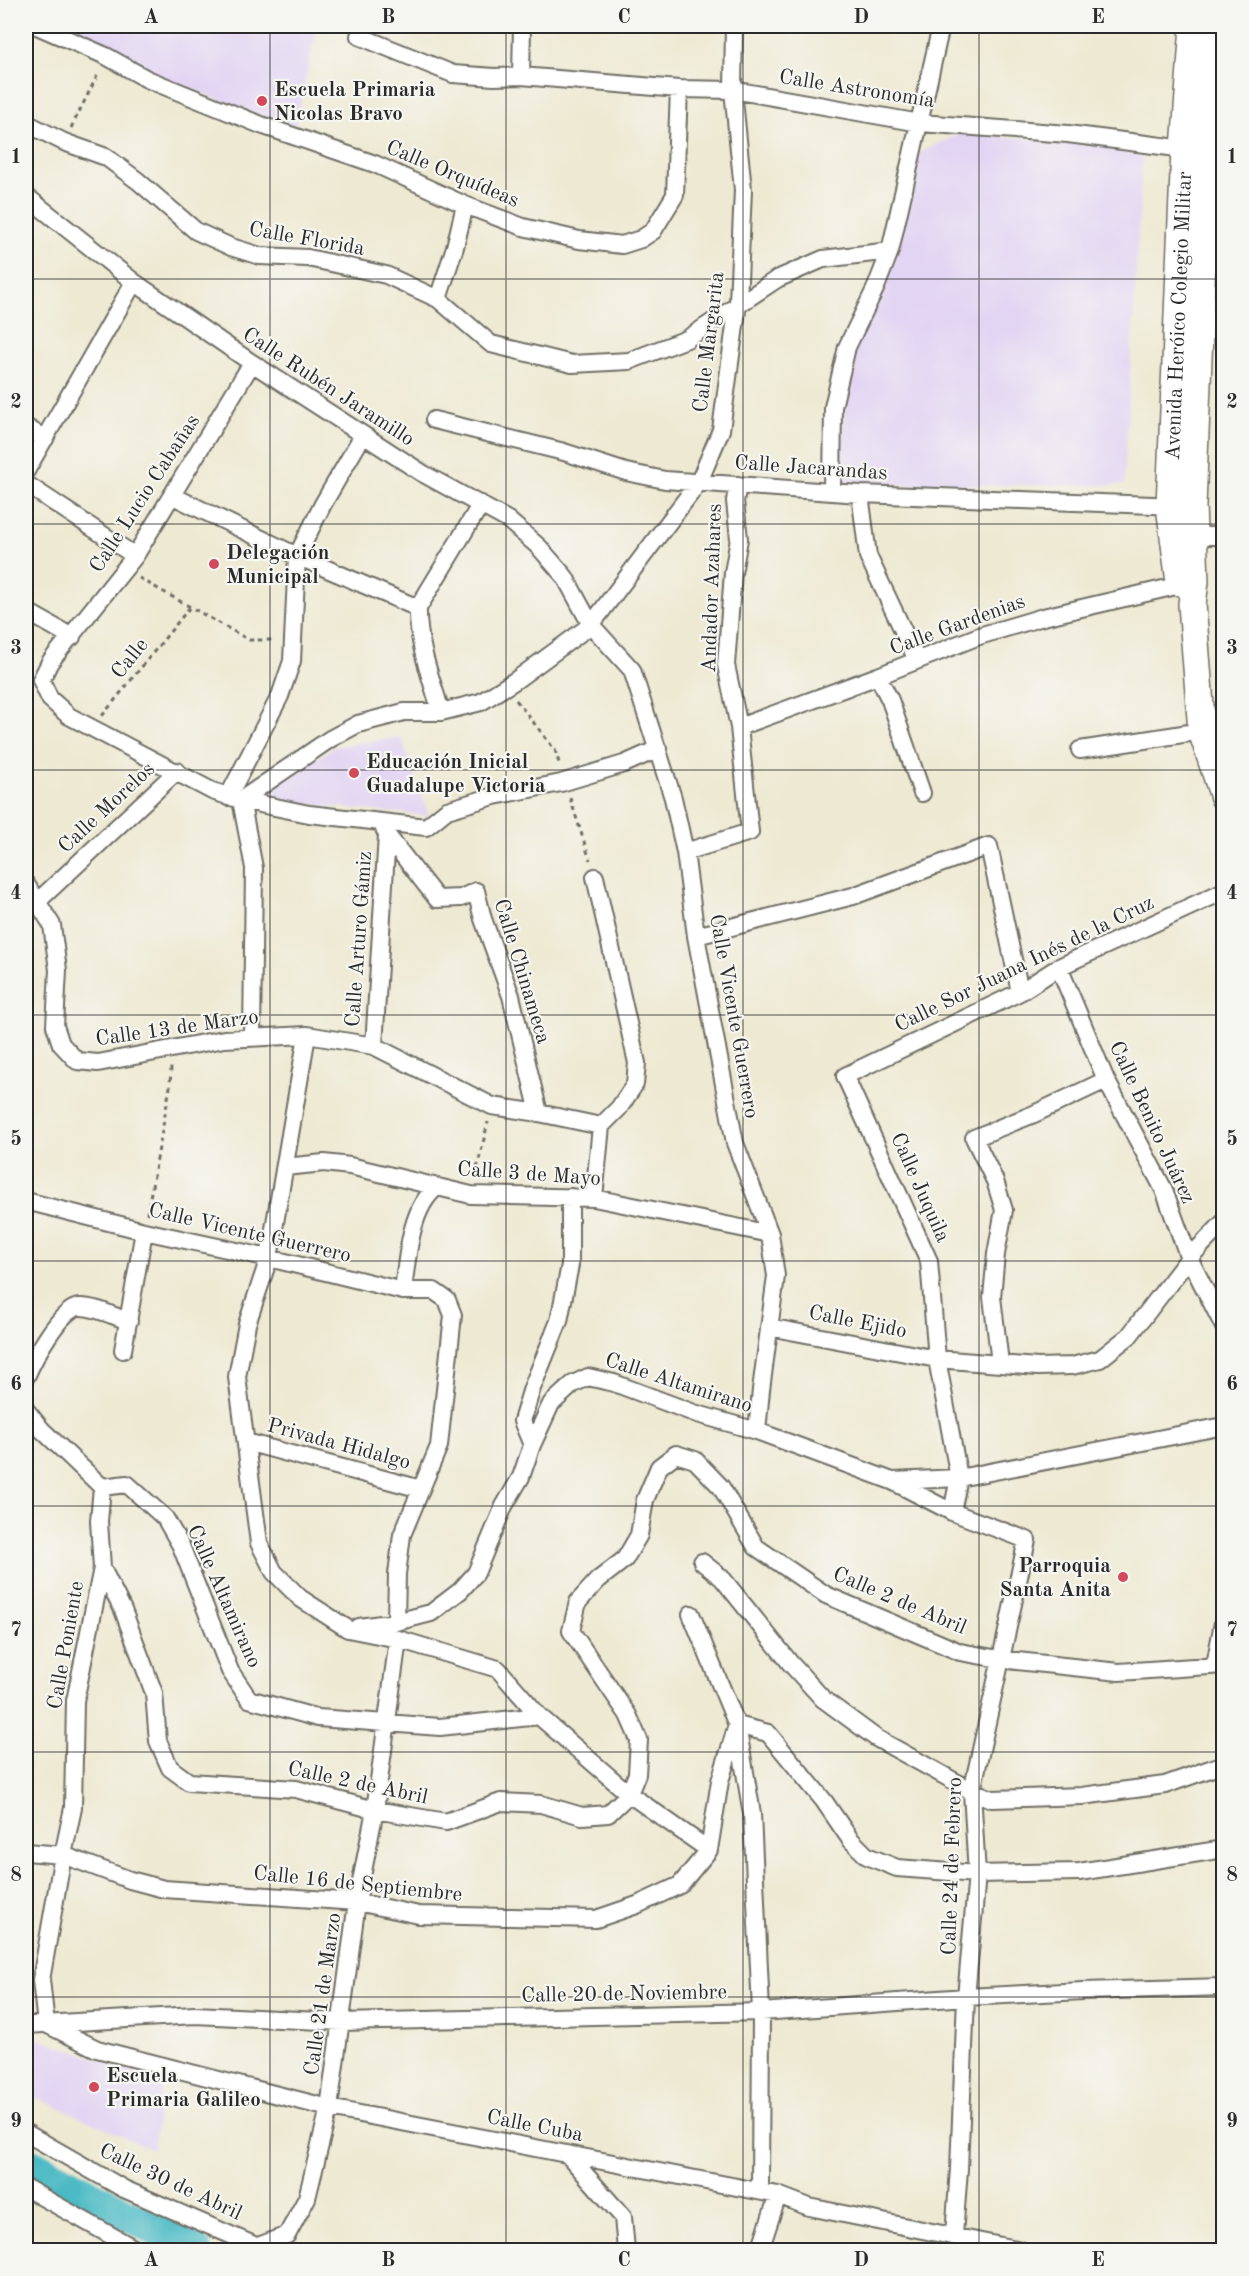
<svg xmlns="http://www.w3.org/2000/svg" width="1249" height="2276" font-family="'Old Standard TT',serif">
  <rect width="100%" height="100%" fill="#f6f6f2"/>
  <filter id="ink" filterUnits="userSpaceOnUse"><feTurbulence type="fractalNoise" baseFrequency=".0167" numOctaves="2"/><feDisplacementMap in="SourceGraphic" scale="12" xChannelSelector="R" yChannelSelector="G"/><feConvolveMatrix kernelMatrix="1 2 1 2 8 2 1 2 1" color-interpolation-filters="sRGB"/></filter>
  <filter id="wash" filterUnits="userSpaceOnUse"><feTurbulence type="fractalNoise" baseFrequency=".008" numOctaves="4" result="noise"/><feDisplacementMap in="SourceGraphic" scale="24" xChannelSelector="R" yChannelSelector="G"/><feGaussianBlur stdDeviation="1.35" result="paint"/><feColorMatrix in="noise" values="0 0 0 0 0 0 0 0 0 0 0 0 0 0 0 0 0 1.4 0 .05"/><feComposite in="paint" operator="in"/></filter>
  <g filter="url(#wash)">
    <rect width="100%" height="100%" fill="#eee9d2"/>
    <!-- built -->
    <path fill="#e2d4f3" d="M42 26H317L295 129 150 73Z
      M961 133 1143 149 1124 485H837L851 354 919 153Z
      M401 737 429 816 255 799 334 747Z
      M26 2035 163 2081 153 2150 26 2093Z"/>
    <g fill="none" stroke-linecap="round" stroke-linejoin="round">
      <!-- river -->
      <path stroke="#4cbac4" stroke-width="33" d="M26 2162 195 2250"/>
    </g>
  </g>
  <g filter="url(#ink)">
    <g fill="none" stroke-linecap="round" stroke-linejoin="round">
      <!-- street casing -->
      <g stroke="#6f6e65" stroke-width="20">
        <path id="street" d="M37 26 106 56 147 79 261 125 375 164 465 205 523 227 579 240 622 245 641 239 653 231 675 195 679 89
          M359 36 453 74 494 77 521 76 679 89 733 90 920 123 1068 134 1185 149
          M521 76 522 26
          M26 123 64 142 106 157 138 181 196 231 231 247 260 256 308 258 386 275 438 299 491 344 572 364 629 361 687 339 777 279 823 259 890 251
          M26 196 134 282 252 363 422 473 508 520 539 547 565 577 591 625 632 670 673 798 685 852 696 936 735 1143 770 1234 776 1276 761 1390 757 1431
          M438 299 455 247 465 205
          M252 363 135 556 50 662 41 680 50 699 69 716 212 791 241 800 330 739 358 724 404 712H441L481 702 516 680 591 625 699 482 721 430 738 303 743 190 733 90 734 26
          M434 420 564 452 626 472 665 480 860 494 1179 506
          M26 427 45 439
          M26 471 134 282
          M26 484 135 556
          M832 491 833 407 847 347 876 287 890 251 941 26
          M860 494 868 556 917 660
          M173 496 297 556 418 608
          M1187 536H1224
          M26 611 72 637
          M878 676 890 700 922 793
          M441 712C431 678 417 643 418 608L481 504
          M739 727 878 676 979 636 1043 617 1189 583
          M1080 750 1202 731
          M228 797 280 696 292 661 297 556 323 504 363 435
          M381 822 426 827 447 810 494 796 561 783 624 764 658 749
          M685 852 750 832 739 727 726 665 733 573 739 539 735 501 738 485
          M595 877 637 1063 635 1084 619 1108 601 1126
          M26 884 52 925 58 970 55 1026 61 1044 77 1061 98 1063 224 1039 307 1035 374 1046 492 1106 539 1113 601 1126
          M38 901 177 771
          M696 936 853 896 989 846 1020 992
          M1059 967 1106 1080 1164 1190 1189 1258 1224 1327
          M307 1035 269 1258 247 1324 237 1377 259 1543 274 1572 300 1598 348 1629 398 1639 498 1669 539 1716 629 1794 709 1850
          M252 1038 254 868 241 800 309 814 381 822 387 835 437 899 461 898 476 891 483 919 511 996 539 1113
          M374 1046 387 835
          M285 1167 324 1163 350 1166 471 1195 594 1198 770 1234
          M594 1198 601 1126
          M26 1201 144 1231 269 1258 403 1291H434L447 1300 453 1315 439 1446 402 1535 397 1574 396 1622 359 1627
          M403 1291C407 1260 410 1208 436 1188
          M769 1327 937 1359 1038 1367 1072 1366 1100 1359 1129 1336 1189 1258 1224 1222
          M123 1350 144 1231
          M1000 1363 992 1297 996 1254 1004 1210 995 1181 974 1138 1034 1114 1106 1080
          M26 1377C33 1360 60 1309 79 1307 94 1306 115 1317 129 1321
          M26 1410 41 1429 102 1487 127 1484 165 1518 181 1546 230 1671 249 1699 318 1718 440 1727 539 1716
          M246 1442 421 1489
          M532 1445 522 1421 532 1388 559 1321 570 1265V1197
          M893 1481 959 1478 1224 1426
          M952 1512 959 1478 937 1359 929 1261 845 1076 1020 992 1059 967 1224 891
          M702 1562 722 1578 791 1664 823 1699 876 1738 972 1791 992 1799 1082 1796 1165 1785 1224 1764
          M102 1568 123 1610 154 1693 158 1741 170 1768 189 1782 296 1789 375 1810 446 1822 501 1802 541 1804 582 1816 608 1814 629 1794 637 1774 639 1740 628 1715 571 1631 578 1602 598 1580 625 1559 639 1535 645 1500 659 1467 676 1454 695 1460 721 1487 756 1547 826 1595 960 1652 999 1659 1119 1672 1224 1665
          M691 1614 737 1725 752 1814 761 2012 760 2191
          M396 1622 431 1613 460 1591 476 1573 504 1506 521 1477 532 1445 551 1404 573 1384 588 1377 614 1383 694 1413 757 1431 892 1481 952 1512 1027 1540 972 1791 977 1874 966 1997 959 2169 954 2235
          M1215 1665 1224 1617
          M26 1852 63 1855 130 1880 164 1889 357 1902 419 1915 596 1919 637 1905 680 1885 709 1850 720 1781 737 1725 768 1733 824 1801 850 1839 867 1856 897 1868 977 1874 1079 1872 1224 1849
          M46 2024 41 1980 63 1855 73 1808 75 1701 102 1568 99 1521 102 1487
          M26 2025 195 2015 342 2022 761 2012 966 1997 1083 1991 1224 1987
          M48 2025 97 2049 329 2108 778 2195 809 2207 1021 2250
          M26 2133 124 2189 263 2249
          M568 2155 623 2217 626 2250
          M26 2188 137 2250
          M248 2250 287 2235 307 2198 329 2108 357 1902 375 1810 398 1639
          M760 2250 778 2195"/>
      </g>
      <!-- primary casing -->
      <g stroke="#6f6e65" stroke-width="30">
        <g id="primary">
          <path d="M1214 26 1207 139 1192 506 1195 581 1192 604 1202 731 1224 797"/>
          <path id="s1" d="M1180 582 1170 506 1185 149 1194 26"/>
        </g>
      </g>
      <!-- path -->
      <path stroke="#6f6e65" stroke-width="3" stroke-dasharray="4.5 4.5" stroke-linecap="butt" d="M71 128 99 72
        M139 578 249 640H275
        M516 700 555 750 560 766
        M102 716 190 607
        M570 798 590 860
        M475 1177 488 1122
        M147 1214 170 1087 171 1067"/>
      <!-- street -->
      <use href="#street" stroke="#fff" stroke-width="16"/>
      <!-- primary -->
      <use href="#primary" stroke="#fff" stroke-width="27"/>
    </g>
  </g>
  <!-- grid -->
  <path fill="none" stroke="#2b2b2b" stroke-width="1.5" stroke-opacity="0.55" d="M270 26V2250M506 26V2250M743 26V2250M979 26V2250M26 279H1224M26 524H1224M26 770H1224M26 1015H1224M26 1261H1224M26 1506H1224M26 1752H1224M26 1997H1224"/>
  <!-- markers -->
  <g fill="#d1495b" stroke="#f6f6f2" stroke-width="2">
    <circle cx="262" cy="101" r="6"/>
    <circle cx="214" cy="564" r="6"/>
    <circle cx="354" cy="773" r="6"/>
    <circle cx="1123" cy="1577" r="6"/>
    <circle cx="94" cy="2087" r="6"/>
  </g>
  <g text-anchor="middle" stroke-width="4.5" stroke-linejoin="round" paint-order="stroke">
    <!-- street labels -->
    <g font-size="21" fill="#2b2b2b" stroke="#f6f6f2">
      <text transform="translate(857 88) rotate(9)" y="7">Calle Astronomía</text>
      <text transform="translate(453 173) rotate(23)" y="7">Calle Orquídeas</text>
      <text transform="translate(307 238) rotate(10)" y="7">Calle Florida</text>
      <text dy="7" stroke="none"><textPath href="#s1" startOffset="267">Avenida Heróico Colegio Militar</textPath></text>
      <text transform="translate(708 342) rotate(-83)" y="7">Calle Margarita</text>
      <text transform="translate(329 386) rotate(33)" y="7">Calle Rubén Jaramillo</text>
      <text transform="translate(811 467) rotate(4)" y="7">Calle Jacarandas</text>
      <text transform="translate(144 493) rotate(-57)" y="7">Calle Lucio Cabañas</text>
      <text transform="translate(711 588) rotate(-88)" y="7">Andador Azahares</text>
      <text transform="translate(957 624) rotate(-20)" y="7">Calle Gardenias</text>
      <text transform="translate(129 658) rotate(-51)" y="7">Calle</text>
      <text transform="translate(106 807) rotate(-43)" y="7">Calle Morelos</text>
      <text transform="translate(358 939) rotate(-86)" y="7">Calle Arturo Gámiz</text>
      <text transform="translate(1024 963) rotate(-26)" y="7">Calle Sor Juana Inés de la Cruz</text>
      <text transform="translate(523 971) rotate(73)" y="7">Calle Chinameca</text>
      <text transform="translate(735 1016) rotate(80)" y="7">Calle Vicente Guerrero</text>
      <text transform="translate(177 1027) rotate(-8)" y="7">Calle 13 de Marzo</text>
      <text transform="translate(1153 1122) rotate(65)" y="7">Calle Benito Juárez</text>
      <text transform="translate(529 1173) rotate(4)" y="7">Calle 3 de Mayo</text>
      <text transform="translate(921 1187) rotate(66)" y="7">Calle Juquila</text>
      <text transform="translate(250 1232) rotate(13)" y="7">Calle Vicente Guerrero</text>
      <text transform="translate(858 1321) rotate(11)" y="7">Calle Ejido</text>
      <text transform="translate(679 1382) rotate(18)" y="7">Calle Altamirano</text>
      <text transform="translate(339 1443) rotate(15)" y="7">Privada Hidalgo</text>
      <text transform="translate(225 1596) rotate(66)" y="7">Calle Altamirano</text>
      <text transform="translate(900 1600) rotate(23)" y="7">Calle 2 de Abril</text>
      <text transform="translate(65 1645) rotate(-80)" y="7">Calle Poniente</text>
      <text transform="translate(358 1782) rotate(12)" y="7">Calle 2 de Abril</text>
      <text transform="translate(951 1866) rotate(-88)" y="7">Calle 24 de Febrero</text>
      <text transform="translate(358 1883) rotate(6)" y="7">Calle 16 de Septiembre</text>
      <text transform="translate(624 1993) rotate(-1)" y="7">Calle 20 de Noviembre</text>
      <text transform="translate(322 1994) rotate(-82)" y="7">Calle 21 de Marzo</text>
      <text transform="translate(535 2125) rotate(11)" y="7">Calle Cuba</text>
      <text transform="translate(171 2181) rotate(25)" y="7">Calle 30 de Abril</text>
    </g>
    <!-- poi labels -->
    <g font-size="21" font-weight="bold" fill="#2b2b2b" stroke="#f6f6f2" text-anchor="start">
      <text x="274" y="96">Escuela Primaria<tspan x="274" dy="24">Nicolas Bravo</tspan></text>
      <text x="226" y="559">Delegación<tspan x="226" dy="24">Municipal</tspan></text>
      <text x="366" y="768">Educación Inicial<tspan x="366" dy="24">Guadalupe Victoria</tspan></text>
      <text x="1111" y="1572" text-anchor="end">Parroquia<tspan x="1111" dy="24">Santa Anita</tspan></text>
      <text x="106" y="2082">Escuela<tspan x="106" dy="24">Primaria Galileo</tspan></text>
    </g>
  </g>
  <!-- margin -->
  <rect width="1249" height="2276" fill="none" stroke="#f6f6f2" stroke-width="66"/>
  <rect x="33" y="33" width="1183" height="2210" fill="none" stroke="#2b2b2b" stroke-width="2"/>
  <g font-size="20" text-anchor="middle" font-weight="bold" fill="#2b2b2b">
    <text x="151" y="23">A</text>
    <text x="388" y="23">B</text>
    <text x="624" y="23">C</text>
    <text x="861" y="23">D</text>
    <text x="1098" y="23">E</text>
    <text x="16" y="163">1</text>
    <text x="1232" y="163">1</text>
    <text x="16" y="408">2</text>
    <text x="1232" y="408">2</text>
    <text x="16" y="654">3</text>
    <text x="1232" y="654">3</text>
    <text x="16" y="899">4</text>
    <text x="1232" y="899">4</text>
    <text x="16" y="1145">5</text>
    <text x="1232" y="1145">5</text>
    <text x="16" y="1390">6</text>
    <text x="1232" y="1390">6</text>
    <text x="16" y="1636">7</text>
    <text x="1232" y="1636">7</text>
    <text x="16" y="1881">8</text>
    <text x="1232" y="1881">8</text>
    <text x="16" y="2127">9</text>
    <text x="1232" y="2127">9</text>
    <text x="151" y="2266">A</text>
    <text x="388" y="2266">B</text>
    <text x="624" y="2266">C</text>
    <text x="861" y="2266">D</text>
    <text x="1098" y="2266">E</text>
  </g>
</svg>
